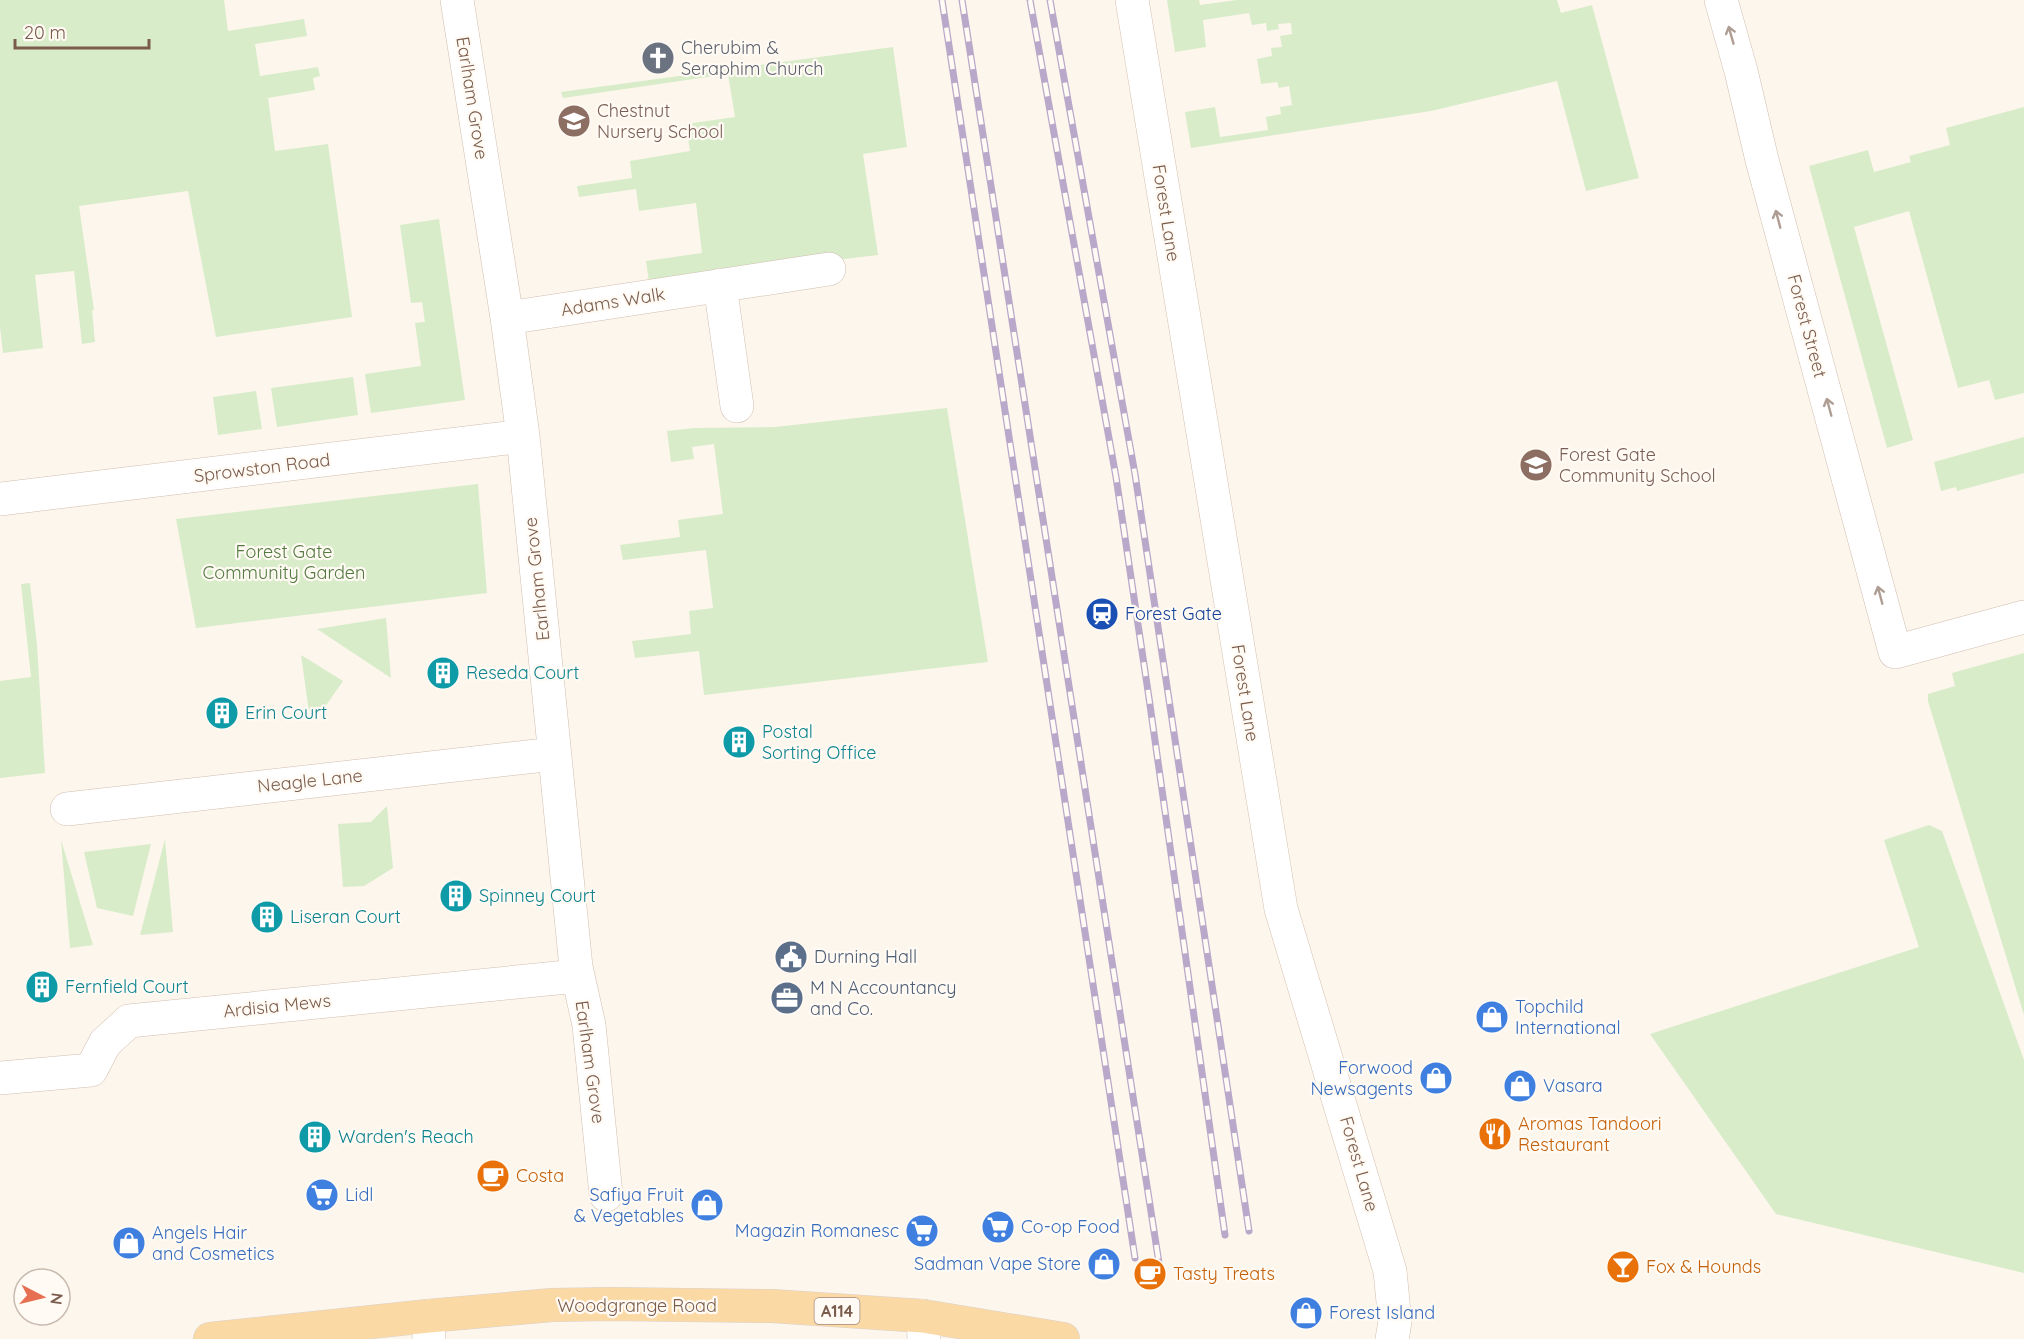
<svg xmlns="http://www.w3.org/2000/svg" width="2024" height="1339" font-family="Quicksand,sans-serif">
  <rect width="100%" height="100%" fill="#fdf6ec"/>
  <!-- green -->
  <path fill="#d8ecc9" d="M0 0H224L228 31 304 19 307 36 255 44 260 76 318 67 320 76 313 78 315 90 268 98 275 151 328 144 352 317 216 337 188 191 79 206 94 310H92L95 342 82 344 74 271 35 275 43 348 3 353 0 327Z
    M1167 0H1199L1200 5 1237 0H1557L1561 13 1592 5 1639 178 1586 191 1557 81 1431 111 1191 148 1185 112 1215 107 1220 137 1268 130 1266 117 1281 114 1280 107 1292 105 1289 86 1279 88 1277 82 1261 84 1257 59 1272 56 1271 48 1282 47 1280 36 1292 34 1291 23 1278 24 1279 29 1267 31 1266 23 1252 25 1249 13 1203 20 1206 47 1175 52Z
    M893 47 907 147 863 154 878 255 649 282 646 261 702 253 696 203 639 211 636 189 579 197 577 186 632 178 630 161 690 151 686 124 735 117 728 74 563 98 561 92Z
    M2024 107V393L1995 400 1989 380 1958 388 1909 211 1854 227 1913 440 1887 448 1809 166 1868 150 1874 172 1911 162 1909 156 1950 145 1946 128Z
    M439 219 465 400 371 413 365 374 421 366 415 323 425 322 422 302 411 303 400 225Z
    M353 377 358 415 277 427 271 388Z
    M256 391 262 429 218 435 213 397Z
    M947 408 988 662 704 695 699 651 635 658 632 641 691 634 689 611 713 608 706 550 623 560 620 545 680 537 678 520 723 514 714 444 692 447 694 459 671 462 667 431 694 428 775 427Z
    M2024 437V473L1957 491 1956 487 1941 491 1934 462Z
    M478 484 487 593 196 628 176 519Z
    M30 583 37 645 45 773 0 778V681L31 677 21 584Z
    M386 618 391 678 317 629Z
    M2024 653V1015L1928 701V694L1955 686 1952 673Z
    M301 655 343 681 322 711 309 712Z
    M387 806 393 868 364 886 343 887 338 824 371 822Z
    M1929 825 1942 831 2024 1060V1273L1776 1214 1650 1034 1919 947 1884 840Z
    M165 839 173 932 140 935Z
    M61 840 93 945 70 948Z
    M151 844 133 916 97 908 84 852Z"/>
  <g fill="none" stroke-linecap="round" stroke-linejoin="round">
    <!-- street casing -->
    <g stroke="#d1beb0" stroke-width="34">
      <path id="street" d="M457 0 507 318 523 436 576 967 589 1025 606 1195
        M1721 0 1741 71 1762 160 1895 652 2024 617
        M720 285 737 406
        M507 318 829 269
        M0 499 523 436
        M67 809 554 754
        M0 1078 91 1070 105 1043 129 1021 577 976
        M428 1316 429 1339
        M923 1316 924 1339"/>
    </g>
    <!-- secondary casing -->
    <g stroke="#d6c0b0" stroke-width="34">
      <path id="secondary" d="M1132 0 1281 909 1390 1271 1395 1322 1392 1339"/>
    </g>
    <!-- primary casing -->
    <g stroke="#dad1cd" stroke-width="34">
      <path id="primary" d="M210 1339 428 1316 552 1305 610 1304 772 1306 923 1316 1063 1339"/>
    </g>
    <!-- street -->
    <use href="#street" stroke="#fff" stroke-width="33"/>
    <!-- secondary -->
    <use href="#secondary" stroke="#fff" stroke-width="33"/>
    <!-- primary -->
    <use href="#primary" stroke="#fbd9a5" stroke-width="33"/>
    <!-- rail casing -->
    <g stroke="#b9a8c9" stroke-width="7">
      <path id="rail" d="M942 0 1135 1258
        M962 0 1159 1263
        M1030 0 1116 477 1149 698 1225 1235
        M1050 0 1135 474 1249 1231"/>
    </g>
    <!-- rail -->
    <use href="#rail" stroke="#fffaf3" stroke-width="4.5" stroke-dasharray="14" stroke-linecap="butt"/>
  </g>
  <!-- one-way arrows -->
  <defs><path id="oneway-shaft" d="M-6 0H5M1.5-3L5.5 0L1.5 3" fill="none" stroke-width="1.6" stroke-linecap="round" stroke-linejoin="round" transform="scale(1.5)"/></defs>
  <g stroke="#af9d94">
    <use href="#oneway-shaft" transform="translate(1731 35) rotate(-106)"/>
    <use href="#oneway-shaft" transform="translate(1778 219) rotate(-105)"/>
    <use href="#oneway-shaft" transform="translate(1829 407) rotate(-105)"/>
    <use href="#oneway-shaft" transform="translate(1880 595) rotate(-105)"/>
  </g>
  <!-- icons -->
  <defs>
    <g id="church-disc" transform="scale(1.725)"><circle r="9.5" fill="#6b7280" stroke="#fffaf3"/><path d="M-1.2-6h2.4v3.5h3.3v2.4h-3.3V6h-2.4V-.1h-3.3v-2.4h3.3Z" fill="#fff"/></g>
    <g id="school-disc" transform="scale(1.725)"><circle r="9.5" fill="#8d6e63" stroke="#fffaf3"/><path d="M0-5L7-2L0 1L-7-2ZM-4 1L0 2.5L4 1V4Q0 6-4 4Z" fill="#fff"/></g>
    <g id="station-disc" transform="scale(1.725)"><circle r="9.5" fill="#1a4fb4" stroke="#fffaf3"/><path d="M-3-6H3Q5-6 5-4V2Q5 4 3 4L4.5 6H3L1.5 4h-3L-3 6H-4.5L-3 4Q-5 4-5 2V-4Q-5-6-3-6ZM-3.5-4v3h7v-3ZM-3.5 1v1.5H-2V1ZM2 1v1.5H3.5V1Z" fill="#fff"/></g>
    <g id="building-disc" transform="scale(1.725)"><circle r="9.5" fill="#0f9aa8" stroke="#fffaf3"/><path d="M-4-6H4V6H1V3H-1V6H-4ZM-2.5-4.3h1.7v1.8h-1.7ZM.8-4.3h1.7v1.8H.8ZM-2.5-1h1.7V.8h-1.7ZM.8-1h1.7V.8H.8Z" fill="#fff"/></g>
    <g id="civic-disc" transform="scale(1.725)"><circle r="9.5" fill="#5c6f8a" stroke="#fffaf3"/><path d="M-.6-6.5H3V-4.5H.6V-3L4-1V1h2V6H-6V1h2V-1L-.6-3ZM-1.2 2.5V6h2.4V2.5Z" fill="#fff"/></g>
    <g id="office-disc" transform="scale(1.725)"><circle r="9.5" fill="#5c6f8a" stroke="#fffaf3"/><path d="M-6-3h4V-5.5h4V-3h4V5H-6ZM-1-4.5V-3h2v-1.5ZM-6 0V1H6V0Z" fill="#fff"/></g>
    <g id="shop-disc" transform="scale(1.725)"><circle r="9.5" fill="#3f7fe0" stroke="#fffaf3"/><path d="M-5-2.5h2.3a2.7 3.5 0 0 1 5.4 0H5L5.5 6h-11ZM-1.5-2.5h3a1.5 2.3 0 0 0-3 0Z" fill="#fff"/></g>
    <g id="restaurant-disc" transform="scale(1.725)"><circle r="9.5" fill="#e8710a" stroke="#fffaf3"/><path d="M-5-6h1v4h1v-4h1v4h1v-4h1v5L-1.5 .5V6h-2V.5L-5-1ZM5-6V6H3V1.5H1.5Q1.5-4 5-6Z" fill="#fff"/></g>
    <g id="cafe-disc" transform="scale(1.725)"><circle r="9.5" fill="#e8710a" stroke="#fffaf3"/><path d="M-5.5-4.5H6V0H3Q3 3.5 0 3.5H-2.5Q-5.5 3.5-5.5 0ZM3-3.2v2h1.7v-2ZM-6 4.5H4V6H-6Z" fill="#fff"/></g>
    <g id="supermarket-disc" transform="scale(1.725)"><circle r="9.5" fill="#3f7fe0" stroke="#fffaf3"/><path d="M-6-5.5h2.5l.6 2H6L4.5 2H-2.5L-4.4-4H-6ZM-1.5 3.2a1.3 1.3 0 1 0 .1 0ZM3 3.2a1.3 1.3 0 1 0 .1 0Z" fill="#fff"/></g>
    <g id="bar-disc" transform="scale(1.725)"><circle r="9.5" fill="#e8710a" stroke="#fffaf3"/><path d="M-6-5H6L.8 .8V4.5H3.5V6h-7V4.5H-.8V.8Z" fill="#fff"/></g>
  </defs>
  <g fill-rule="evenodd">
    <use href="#church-disc" x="658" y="58"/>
    <use href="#school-disc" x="574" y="121"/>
    <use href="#school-disc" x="1536" y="465"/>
    <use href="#station-disc" x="1102" y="614"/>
    <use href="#building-disc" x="443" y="673"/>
    <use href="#building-disc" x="222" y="713"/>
    <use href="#building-disc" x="739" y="742"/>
    <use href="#building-disc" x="456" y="896"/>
    <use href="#building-disc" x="267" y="917"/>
    <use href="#civic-disc" x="791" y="957"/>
    <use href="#building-disc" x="42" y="987"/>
    <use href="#office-disc" x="787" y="998"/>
    <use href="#shop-disc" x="1492" y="1017"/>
    <use href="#shop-disc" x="1436" y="1078"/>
    <use href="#shop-disc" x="1520" y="1086"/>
    <use href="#restaurant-disc" x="1495" y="1134"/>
    <use href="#building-disc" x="315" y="1137"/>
    <use href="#cafe-disc" x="493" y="1176"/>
    <use href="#supermarket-disc" x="322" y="1195"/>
    <use href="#shop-disc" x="707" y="1205"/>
    <use href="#supermarket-disc" x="998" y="1227"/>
    <use href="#supermarket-disc" x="922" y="1231"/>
    <use href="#shop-disc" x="129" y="1243"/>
    <use href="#shop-disc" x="1104" y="1264"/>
    <use href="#bar-disc" x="1623" y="1267"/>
    <use href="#cafe-disc" x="1150" y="1274"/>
    <use href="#shop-disc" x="1306" y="1313"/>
  </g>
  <g text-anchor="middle" stroke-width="4.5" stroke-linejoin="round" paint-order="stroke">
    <!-- shield labels -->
    <rect fill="#fffaf3" stroke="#a28b7f" stroke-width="1.5" x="814.5" y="1298" width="45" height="26" rx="4.5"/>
    <g font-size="16" font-weight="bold" fill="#7a5c4d">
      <text x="837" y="1317">A114</text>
    </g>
    <!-- worship labels -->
    <g font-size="18" fill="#5b616d" stroke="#fffaf3" text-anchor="start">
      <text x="681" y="54">Cherubim &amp;<tspan x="681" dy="21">Seraphim Church</tspan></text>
    </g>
    <!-- street labels -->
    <g font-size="18" fill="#7a5c4d" stroke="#fffaf3">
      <text transform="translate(472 98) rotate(81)" y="6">Earlham Grove</text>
      <text transform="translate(1166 213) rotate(81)" y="6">Forest Lane</text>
      <text transform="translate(613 302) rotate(-9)" y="6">Adams Walk</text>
      <text transform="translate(1807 326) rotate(75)" y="6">Forest Street</text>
      <text transform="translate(262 468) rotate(-7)" y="6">Sprowston Road</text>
      <text transform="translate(537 579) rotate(-96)" y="6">Earlham Grove</text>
      <text transform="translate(1245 693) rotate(81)" y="6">Forest Lane</text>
      <text transform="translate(310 781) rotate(-6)" y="6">Neagle Lane</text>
      <text transform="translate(277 1006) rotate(-6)" y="6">Ardisia Mews</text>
      <text transform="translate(590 1062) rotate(82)" y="6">Earlham Grove</text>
      <text transform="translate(1359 1164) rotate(74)" y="6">Forest Lane</text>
      <text x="637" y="1312">Woodgrange Road</text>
    </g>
    <!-- education labels -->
    <g font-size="18" fill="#785e54" stroke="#fffaf3" text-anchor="start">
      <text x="597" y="117">Chestnut<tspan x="597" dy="21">Nursery School</tspan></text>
      <text x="1559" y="461">Forest Gate<tspan x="1559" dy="21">Community School</tspan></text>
    </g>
    <!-- park labels -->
    <g font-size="18" fill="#537a41" stroke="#fffaf3">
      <text x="284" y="558">Forest Gate<tspan x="284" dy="21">Community Garden</tspan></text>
    </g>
    <!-- transit labels -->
    <g font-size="18" fill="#164399" stroke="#fffaf3" text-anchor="start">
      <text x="1125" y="620">Forest Gate</text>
    </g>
    <!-- culture labels -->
    <g font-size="18" fill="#0d838f" stroke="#fffaf3" text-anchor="start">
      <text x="466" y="679">Reseda Court</text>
      <text x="245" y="719">Erin Court</text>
      <text x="762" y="738">Postal<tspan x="762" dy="21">Sorting Office</tspan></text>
      <text x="479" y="902">Spinney Court</text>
      <text x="290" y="923">Liseran Court</text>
      <text x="65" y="993">Fernfield Court</text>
      <text x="338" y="1143">Warden's Reach</text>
    </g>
    <!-- service labels -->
    <g font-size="18" fill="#4e5e75" stroke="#fffaf3" text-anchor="start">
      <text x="814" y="963">Durning Hall</text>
      <text x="810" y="994">M N Accountancy<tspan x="810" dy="21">and Co.</tspan></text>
    </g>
    <!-- shop labels -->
    <g font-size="18" fill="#366cbe" stroke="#fffaf3" text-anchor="start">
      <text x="1515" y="1013">Topchild<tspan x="1515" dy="21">International</tspan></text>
      <text x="1413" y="1074" text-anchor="end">Forwood<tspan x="1413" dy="21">Newsagents</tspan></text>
      <text x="1543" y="1092">Vasara</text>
      <text x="345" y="1201">Lidl</text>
      <text x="684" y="1201" text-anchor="end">Safiya Fruit<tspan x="684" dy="21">&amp; Vegetables</tspan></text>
      <text x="1021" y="1233">Co-op Food</text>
      <text x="899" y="1237" text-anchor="end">Magazin Romanesc</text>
      <text x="152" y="1239">Angels Hair<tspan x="152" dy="21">and Cosmetics</tspan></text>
      <text x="1081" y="1270" text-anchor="end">Sadman Vape Store</text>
      <text x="1329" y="1319">Forest Island</text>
    </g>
    <!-- food labels -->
    <g font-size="18" fill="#c56008" stroke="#fffaf3" text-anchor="start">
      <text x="1518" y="1130">Aromas Tandoori<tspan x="1518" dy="21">Restaurant</tspan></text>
      <text x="516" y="1182">Costa</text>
      <text x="1646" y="1273">Fox &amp; Hounds</text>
      <text x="1173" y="1280">Tasty Treats</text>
    </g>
  </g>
  <!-- north arrow -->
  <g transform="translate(42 1297) rotate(97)"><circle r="28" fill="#fffaf3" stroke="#cabbb1" stroke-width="1.5"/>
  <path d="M0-4.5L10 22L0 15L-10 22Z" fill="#e76f51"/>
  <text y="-9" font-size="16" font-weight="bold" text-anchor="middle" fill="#7a5c4d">N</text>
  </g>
  <!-- scale -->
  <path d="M15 39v9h134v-9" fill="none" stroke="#7a5c4d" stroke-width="3"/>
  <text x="24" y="39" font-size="18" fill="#7a5c4d" stroke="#fffaf3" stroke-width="4.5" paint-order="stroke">20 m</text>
</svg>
